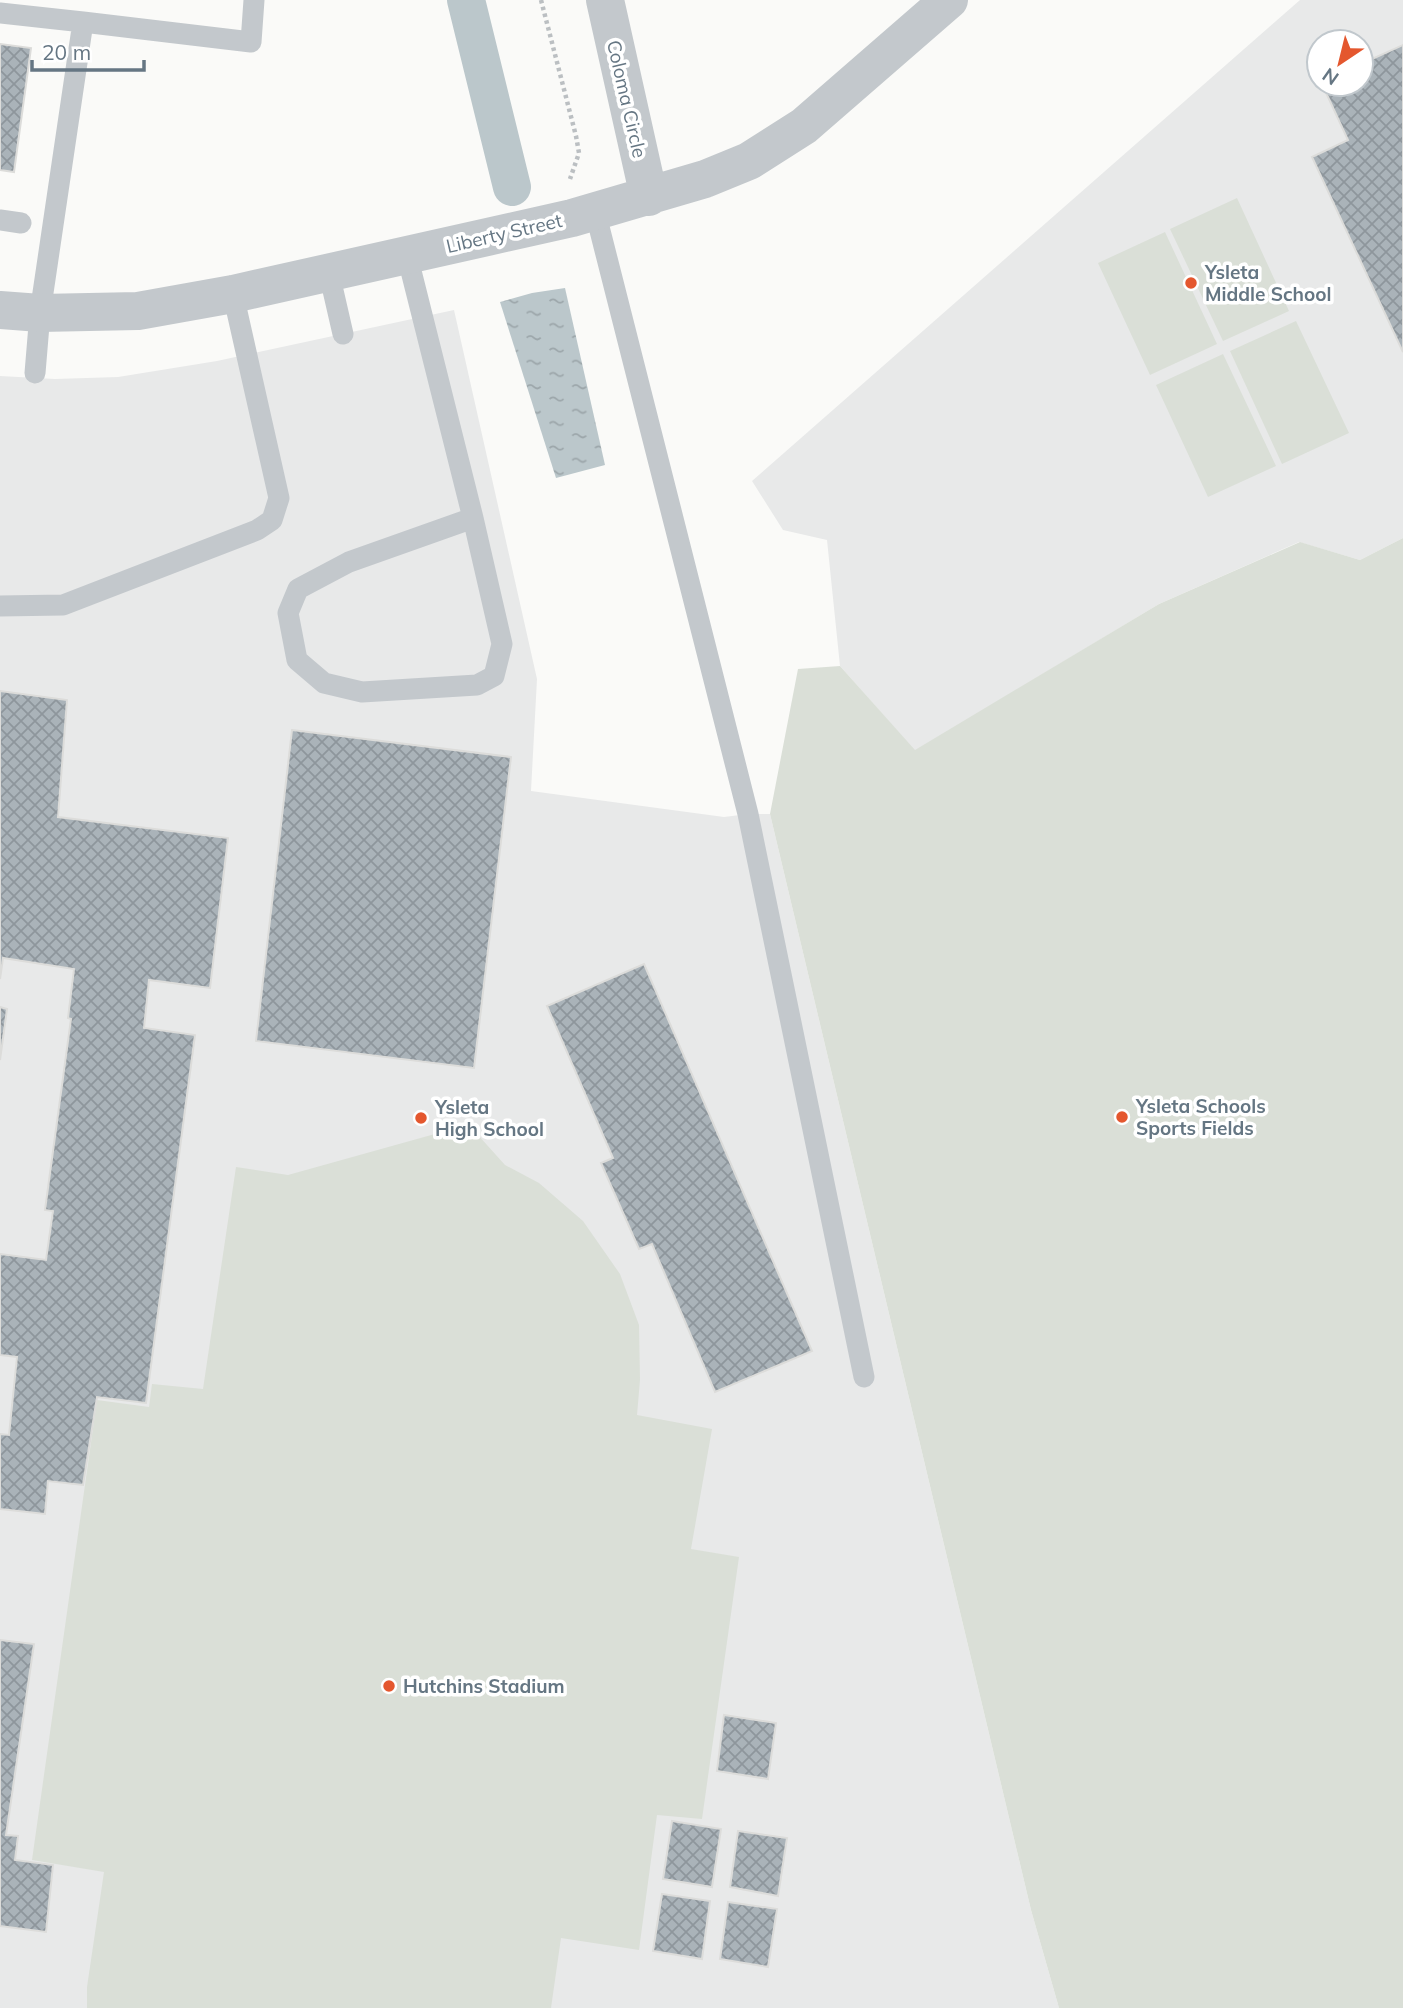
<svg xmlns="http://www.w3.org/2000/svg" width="1403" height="2008" font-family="Mulish,sans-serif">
  <defs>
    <pattern id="water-ripples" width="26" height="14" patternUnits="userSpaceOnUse" patternTransform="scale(1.75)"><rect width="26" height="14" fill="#bbc7cb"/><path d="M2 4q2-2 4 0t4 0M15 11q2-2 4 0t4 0" fill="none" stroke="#9ca6aa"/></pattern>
    <pattern id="building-cross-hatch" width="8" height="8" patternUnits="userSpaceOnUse" patternTransform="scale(1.75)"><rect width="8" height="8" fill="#aab3b9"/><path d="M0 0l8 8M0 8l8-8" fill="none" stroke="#8e969c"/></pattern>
  </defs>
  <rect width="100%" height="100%" fill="#fafaf8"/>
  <!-- built -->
  <path fill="#e8e9e9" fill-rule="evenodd" d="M1300 0H1403V538L1360 560 1299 542 1159 604 915 751 840 666 827 540 783 530 752 481ZM1319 42H1361V84H1319Z
    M454 310 537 679 531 791 724 817 748 814H770L1031 1910 1059 2008H0V376L55 379 118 377 217 361Z"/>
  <!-- garden -->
  <path fill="#dadfd7" d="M1237 198 1289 311 1223 341 1170 229Z
    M1165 232 1217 344 1150 375 1098 263Z
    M1296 321 1349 433 1282 464 1230 351Z
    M1223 354 1276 466 1208 497 1156 385Z
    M1403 538V2008H1059L1031 1910 770 814 798 669 840 666 915 750 1159 604 1300 542 1360 560Z
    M442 1132 478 1135 505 1165 539 1183 583 1221 620 1274 639 1325 640 1380 637 1415 712 1429 691 1549 739 1557 702 1819 657 1815 639 1950 561 1938 551 2008H87V1987L104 1872 32 1860 97 1400 149 1407 152 1384 203 1389 236 1167 288 1175Z"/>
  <!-- water -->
  <path fill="url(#water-ripples)" d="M565 288 605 465 556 478 500 302 532 293Z"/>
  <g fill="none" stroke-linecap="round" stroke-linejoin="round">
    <!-- canal -->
    <path stroke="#bbc7cb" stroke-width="38" d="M466 0 512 187"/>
  </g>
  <!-- building -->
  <path fill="url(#building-cross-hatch)" stroke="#dcdcda" stroke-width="2" d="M0 44 31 48 14 172 0 170Z
    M1403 45V352L1312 157 1348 140 1322 84H1361V64Z
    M0 691 67 700 58 817 228 838 210 988 149 980 144 1028 195 1035 146 1403 97 1397 83 1485 48 1481 45 1514 0 1509V1434L9 1435 17 1357 0 1355V1254L46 1260 53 1211 45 1210 71 1019 68 1018 74 969 3 958 0 979Z
    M292 730 511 757 474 1068 256 1041Z
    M644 964 812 1351 715 1392 652 1244 639 1249 601 1163 613 1158 547 1006Z
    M0 1007 7 1009 0 1060Z
    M0 1640 34 1644 6 1835 18 1836 15 1860 53 1865 46 1932 0 1926Z
    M724 1715 776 1723 768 1779 717 1771Z
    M672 1821 721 1829 712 1887 663 1879Z
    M738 1831 787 1838 778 1896 730 1887Z
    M662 1894 710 1901 702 1959 653 1951Z
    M728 1902 777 1909 768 1967 720 1959Z"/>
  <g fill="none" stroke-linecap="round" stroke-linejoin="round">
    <!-- path -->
    <path stroke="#bbbfc2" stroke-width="4.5" stroke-dasharray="3.5 3.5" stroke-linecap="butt" d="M541 0 576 136 579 153 570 179"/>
    <!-- lane -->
    <path stroke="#c3c8cc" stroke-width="21" d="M0 13 83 22 40 313 35 373
      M83 22 251 42 254 0
      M595 211 748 814 864 1377
      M0 220 21 223
      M407 255 473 518 502 644 494 676 477 685 362 692 324 683 297 660 288 613 298 589 349 562 473 518
      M329 273 343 334
      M0 606 63 605 257 530 272 520 279 498 233 294"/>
    <!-- street -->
    <path stroke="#c3c8cc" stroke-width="38" d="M605 0 649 197
      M0 310 40 313 138 311 233 294 572 218 705 179 749 161 804 126 949 0"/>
  </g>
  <!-- markers -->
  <g fill="#e4572e" stroke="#fff" stroke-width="2.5">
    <circle cx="1191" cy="283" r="7"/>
    <circle cx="1122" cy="1117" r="7"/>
    <circle cx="421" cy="1118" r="7"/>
    <circle cx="389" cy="1686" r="7"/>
  </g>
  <g text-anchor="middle" stroke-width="7" stroke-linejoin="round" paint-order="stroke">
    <!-- street labels -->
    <g font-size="19" fill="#657683" stroke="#fff">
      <text transform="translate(627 99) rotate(77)" y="7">Coloma Circle</text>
      <text transform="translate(504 233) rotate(-13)" y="7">Liberty Street</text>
    </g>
    <!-- poi labels -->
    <g font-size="19" font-weight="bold" fill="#657683" stroke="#fff" text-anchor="start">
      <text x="1205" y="279">Ysleta<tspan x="1205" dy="22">Middle School</tspan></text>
      <text x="1136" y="1113">Ysleta Schools<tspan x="1136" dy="22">Sports Fields</tspan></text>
      <text x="435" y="1114">Ysleta<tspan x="435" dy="22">High School</tspan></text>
      <text x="403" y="1693">Hutchins Stadium</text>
    </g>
  </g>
  <!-- north arrow -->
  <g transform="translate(1340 63) rotate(215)"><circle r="33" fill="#ffffff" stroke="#c1c8cd" stroke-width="2"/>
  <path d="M0-5L12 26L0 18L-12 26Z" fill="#e4572e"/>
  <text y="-10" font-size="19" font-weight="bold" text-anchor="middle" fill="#657683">N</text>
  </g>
  <!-- scale -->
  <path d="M32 60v10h112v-10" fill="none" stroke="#657683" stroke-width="3.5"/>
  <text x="42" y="60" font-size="21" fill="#657683" stroke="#ffffff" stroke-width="5" paint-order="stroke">20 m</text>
</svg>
